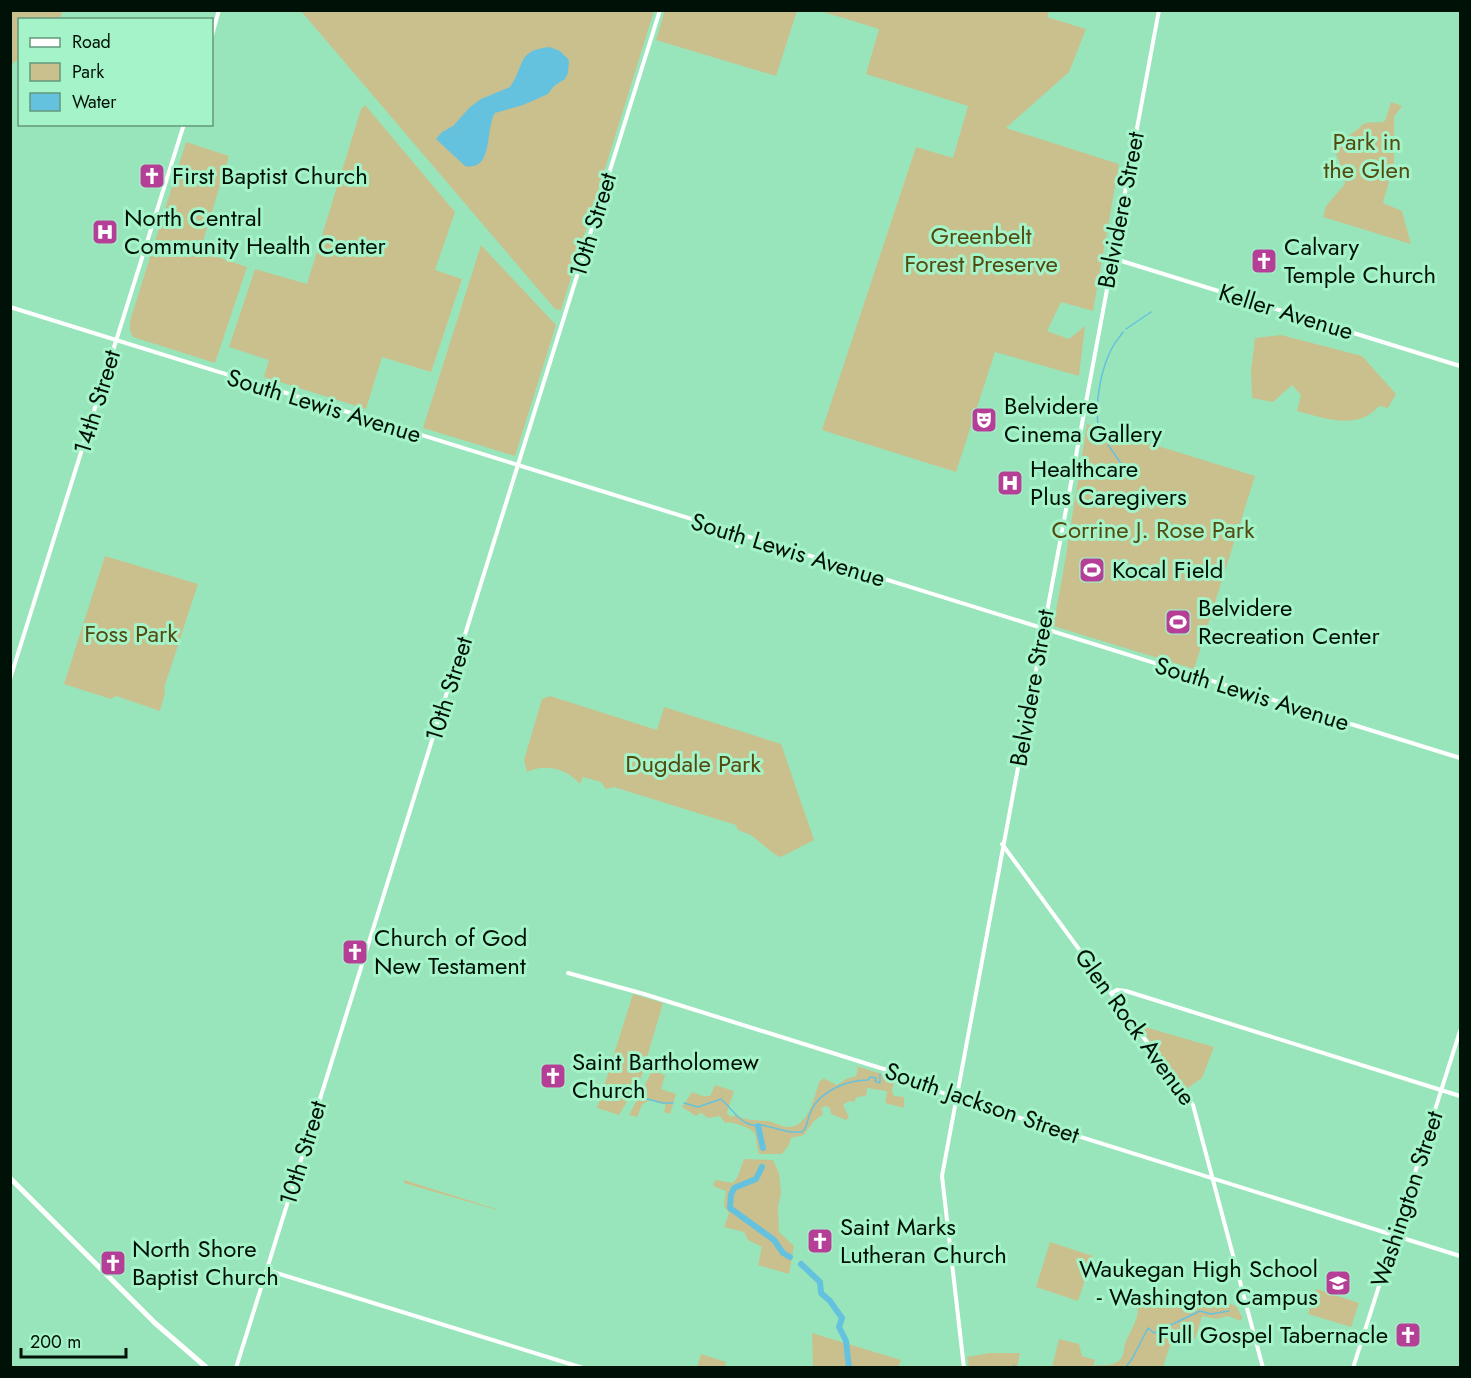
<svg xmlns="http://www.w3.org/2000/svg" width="1471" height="1378" font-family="Jost,sans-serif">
  <rect width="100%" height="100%" fill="#99e5bb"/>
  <!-- green -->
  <path fill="#c9c08e" d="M11 10 63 11 60 19 20 20 19 59 13 63 11 68Z
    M665 10H797V11L776 76 656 40Z
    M301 11H654L561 310 555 309Z
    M820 11H1049L1047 17 1086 29 1069 72 1006 128 1119 164 1093 311 1061 302 1047 331 1069 339 1085 326 1079 376 995 352 956 472 822 430 916 147 953 158 968 106 866 74 879 29Z
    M1391 102 1402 106 1394 117V163L1383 203 1402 211 1411 244 1323 217 1326 206 1345 184 1344 173 1336 154C1341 141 1347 137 1358 129 1363 125 1360 125 1366 123 1373 121 1378 124 1385 121Z
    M365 105 455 212 435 270 462 279 431 372 382 357 366 409 264 377 269 360 229 347 255 269 307 284 361 109Z
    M186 142 229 156 200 251 247 267 215 363 133 337 130 331V321Z
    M481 245 556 325 515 456 423 428Z
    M1281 335 1362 356 1396 394 1388 408 1379 406C1358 431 1324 418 1297 411L1301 395 1292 385 1273 402 1252 398 1251 371 1255 338Z
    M1087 424 1255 476 1194 669 1053 626 1063 573Z
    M105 556 198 584 164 688 165 693 160 711 116 696 111 699 64 684Z
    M550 696 657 730 664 707 781 744 814 840 781 857 774 854 751 835 738 830 736 825 614 787 606 789 601 782 583 777 580 784C567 769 546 763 527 772L524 760 542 699Z
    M633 994 663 1003 641 1078 619 1115 597 1108Z
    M1138 1025 1214 1047 1202 1078 1186 1089Z
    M856 1066 895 1078 892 1091 894 1096 904 1097V1108L885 1103 887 1091 867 1088 866 1096 857 1097 854 1102 849 1101 843 1105 849 1117 846 1120 831 1114 830 1108 826 1106 821 1108 823 1114 814 1121 804 1135 791 1138 789 1145 782 1154H759C753 1135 762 1133 740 1125 734 1123 731 1122 725 1123L720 1116 708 1118 701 1113 696 1116 682 1107 692 1092 703 1096H710L715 1085 734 1091 727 1112 728 1115 733 1117 735 1115C748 1121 755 1120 768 1121 774 1122 780 1126 786 1127 809 1129 814 1096 820 1080L822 1081 823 1078 837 1085 846 1079 856 1076 858 1069Z
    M652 1071 665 1075 661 1089 676 1094 670 1114 664 1112 666 1105 649 1100 642 1105 637 1117 629 1115Z
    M744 1159 773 1160 779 1173 781 1193 778 1207 779 1232 794 1246 789 1274 758 1265 762 1247 748 1240 744 1232 724 1227 729 1213 724 1206 726 1191 713 1186 715 1180 733 1183 738 1176Z
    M404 1180 496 1209 497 1210 404 1183Z
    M1050 1242 1093 1256 1078 1301 1036 1287Z
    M1316 1289 1359 1303 1351 1327 1308 1314Z
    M1145 1293 1152 1294 1150 1303 1176 1298 1184 1300V1302L1199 1305 1208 1303 1212 1298 1220 1301 1227 1298 1228 1303 1236 1306 1242 1317 1241 1321 1228 1316 1216 1319 1202 1316 1195 1339 1179 1335 1177 1338 1172 1339 1163 1367H1096V1365C1103 1366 1115 1365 1120 1360 1125 1356 1123 1347 1126 1341 1130 1331 1138 1321 1138 1309L1120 1303 1121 1298 1141 1303Z
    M812 1333 901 1360 898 1367H813Z
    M1059 1339 1079 1344 1082 1356 1095 1360 1093 1367H1052Z
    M990 1353H1020L1017 1367H969L967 1357Z
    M701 1354 726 1362 725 1367H697Z"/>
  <!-- water -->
  <path fill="#65c2de" d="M550 47 560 51 569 60 568 73 565 79 554 86 548 94 523 105 495 113C485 128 494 172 465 166L436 139 442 132 453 126 470 107 481 99 510 87C525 66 516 50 550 47Z"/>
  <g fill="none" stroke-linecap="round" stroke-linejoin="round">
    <!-- stream -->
    <path stroke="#65c2de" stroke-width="1.5" d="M1126 329 1151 312
      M1105 442 1102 439 1095 426 1098 424C1095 401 1101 369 1112 348 1115 342 1120 337 1123 332
      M1108 445 1125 469
      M643 1098 663 1103H673
      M684 1103 698 1107 721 1099C734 1110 742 1129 762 1125L790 1132H802C808 1127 807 1119 811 1111 820 1091 847 1080 868 1080L870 1077 876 1078 875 1081 880 1083V1074
      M1264 1302C1281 1307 1291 1309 1306 1298
      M1014 1368V1365
      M1125 1368 1132 1359 1148 1328 1154 1333 1200 1311 1211 1314 1229 1311"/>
    <!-- river -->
    <path stroke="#65c2de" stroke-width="6" d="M758 1126 763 1148
      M762 1167 756 1179 734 1188 731 1195 730 1208 774 1240 783 1253 790 1257
      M801 1264 820 1282 821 1293 830 1301 842 1318 839 1327 846 1341 849 1368"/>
    <!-- secondary -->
    <path stroke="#fff" stroke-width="4" d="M212 35 219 10
      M1112 258 1460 366
      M10 307 1460 758
      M737 546 746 537
      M10 679 184 124
      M1002 844 1193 1105 1263 1368
      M568 973 644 994 890 1071 950 1096 1460 1256
      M1111 993 1117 990 1126 991 1460 1096
      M267 1270 583 1368
      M236 1368 660 10
      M964 1368 942 1176 1159 10
      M1353 1368 1460 1031"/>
    <!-- highway -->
    <path stroke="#fff" stroke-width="5" d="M10 1178 155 1323 207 1368"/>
  </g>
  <!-- icons -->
  <defs>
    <g id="church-square" transform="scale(1.35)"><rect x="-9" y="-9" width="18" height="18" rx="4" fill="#b53f97" stroke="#a5f3c8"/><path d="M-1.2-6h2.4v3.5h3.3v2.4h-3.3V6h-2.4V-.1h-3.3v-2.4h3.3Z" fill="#fff"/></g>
    <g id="hospital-square" transform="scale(1.35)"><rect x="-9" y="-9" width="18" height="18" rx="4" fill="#b53f97" stroke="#a5f3c8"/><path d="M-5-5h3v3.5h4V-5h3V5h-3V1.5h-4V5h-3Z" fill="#fff"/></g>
    <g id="theatre-square" transform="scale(1.35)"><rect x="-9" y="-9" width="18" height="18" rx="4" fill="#b53f97" stroke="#a5f3c8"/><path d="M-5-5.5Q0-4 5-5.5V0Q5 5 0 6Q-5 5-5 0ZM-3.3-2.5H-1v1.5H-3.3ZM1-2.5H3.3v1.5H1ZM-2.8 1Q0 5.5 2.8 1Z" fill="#fff"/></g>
    <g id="stadium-square" transform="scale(1.35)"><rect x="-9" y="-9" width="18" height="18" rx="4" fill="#b53f97" stroke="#a5f3c8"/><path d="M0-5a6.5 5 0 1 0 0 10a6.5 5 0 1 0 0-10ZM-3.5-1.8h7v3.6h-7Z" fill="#fff"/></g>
    <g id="school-square" transform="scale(1.35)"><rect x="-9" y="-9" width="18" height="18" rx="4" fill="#b53f97" stroke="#a5f3c8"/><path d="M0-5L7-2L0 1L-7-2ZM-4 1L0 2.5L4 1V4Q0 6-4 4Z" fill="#fff"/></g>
  </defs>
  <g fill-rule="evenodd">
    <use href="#church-square" x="152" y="176"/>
    <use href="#hospital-square" x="105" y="232"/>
    <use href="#church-square" x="1264" y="261"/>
    <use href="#theatre-square" x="984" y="420"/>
    <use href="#hospital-square" x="1010" y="483"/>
    <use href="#stadium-square" x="1092" y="570"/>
    <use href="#stadium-square" x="1178" y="622"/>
    <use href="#church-square" x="355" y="952"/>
    <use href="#church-square" x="553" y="1076"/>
    <use href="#church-square" x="820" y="1241"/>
    <use href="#church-square" x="113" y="1263"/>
    <use href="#school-square" x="1338" y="1283"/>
    <use href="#church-square" x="1408" y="1335"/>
  </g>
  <g text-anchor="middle" stroke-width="6" stroke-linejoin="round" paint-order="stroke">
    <!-- park labels -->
    <g font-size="24" fill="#534a0f" stroke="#a5f3c8">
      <text x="1367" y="150">Park in<tspan x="1367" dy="28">the Glen</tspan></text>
      <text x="981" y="244">Greenbelt<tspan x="981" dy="28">Forest Preserve</tspan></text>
      <text x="1153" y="538">Corrine J. Rose Park</text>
      <text x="131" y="642">Foss Park</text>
      <text x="693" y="772">Dugdale Park</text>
    </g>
    <!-- poi labels -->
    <g font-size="24" fill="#001107" stroke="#a5f3c8" text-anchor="start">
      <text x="172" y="184">First Baptist Church</text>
      <text x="124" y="226">North Central<tspan x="124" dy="28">Community Health Center</tspan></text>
      <text x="1284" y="255">Calvary<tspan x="1284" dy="28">Temple Church</tspan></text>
      <text x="1004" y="414">Belvidere<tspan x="1004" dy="28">Cinema Gallery</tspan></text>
      <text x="1030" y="477">Healthcare<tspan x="1030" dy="28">Plus Caregivers</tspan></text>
      <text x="1112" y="578">Kocal Field</text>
      <text x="1198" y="616">Belvidere<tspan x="1198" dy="28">Recreation Center</tspan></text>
      <text x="374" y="946">Church of God<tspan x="374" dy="28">New Testament</tspan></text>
      <text x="572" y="1070">Saint Bartholomew<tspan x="572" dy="28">Church</tspan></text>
      <text x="840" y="1235">Saint Marks<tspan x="840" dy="28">Lutheran Church</tspan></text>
      <text x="132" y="1257">North Shore<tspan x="132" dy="28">Baptist Church</tspan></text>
      <text x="1318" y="1277" text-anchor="end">Waukegan High School<tspan x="1318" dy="28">- Washington Campus</tspan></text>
      <text x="1388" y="1343" text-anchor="end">Full Gospel Tabernacle</text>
    </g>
    <!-- street labels -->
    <g font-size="24" fill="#001107" stroke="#a5f3c8">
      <text transform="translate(1121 210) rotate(-79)" y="8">Belvidere Street</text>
      <text transform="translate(593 225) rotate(-73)" y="8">10th Street</text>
      <text transform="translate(1286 312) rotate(17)" y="8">Keller Avenue</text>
      <text transform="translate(97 402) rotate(-73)" y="8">14th Street</text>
      <text transform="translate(324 406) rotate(17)" y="8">South Lewis Avenue</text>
      <text transform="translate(788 550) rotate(17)" y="8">South Lewis Avenue</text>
      <text transform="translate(1032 688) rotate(-80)" y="8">Belvidere Street</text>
      <text transform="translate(449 689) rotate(-73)" y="8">10th Street</text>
      <text transform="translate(1252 694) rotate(17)" y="8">South Lewis Avenue</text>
      <text transform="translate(1135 1027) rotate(54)" y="8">Glen Rock Avenue</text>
      <text transform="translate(982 1103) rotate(19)" y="8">South Jackson Street</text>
      <text transform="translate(303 1153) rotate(-73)" y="8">10th Street</text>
      <text transform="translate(1407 1199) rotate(-72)" y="8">Washington Street</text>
    </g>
  </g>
  <!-- border -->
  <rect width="1471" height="1378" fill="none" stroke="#001107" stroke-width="24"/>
  <!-- legend -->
  <rect x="18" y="18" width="195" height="108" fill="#a5f3c8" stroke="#63997b" stroke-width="1.5"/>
  <rect x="30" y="38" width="30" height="9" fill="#ffffff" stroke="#63997b" stroke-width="1.5"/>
  <text x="72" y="48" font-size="18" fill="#001107">Road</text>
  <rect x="30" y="63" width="30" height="18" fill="#c9c08e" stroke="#63997b" stroke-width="1.5"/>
  <text x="72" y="78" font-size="18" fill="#001107">Park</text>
  <rect x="30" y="93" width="30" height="18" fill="#65c2de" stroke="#63997b" stroke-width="1.5"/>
  <text x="72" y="108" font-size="18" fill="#001107">Water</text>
  <!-- scale -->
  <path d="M21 1348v9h105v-9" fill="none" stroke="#001107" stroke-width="3"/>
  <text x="30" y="1348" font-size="18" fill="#001107" stroke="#a5f3c8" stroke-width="4.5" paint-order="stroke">200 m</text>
</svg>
